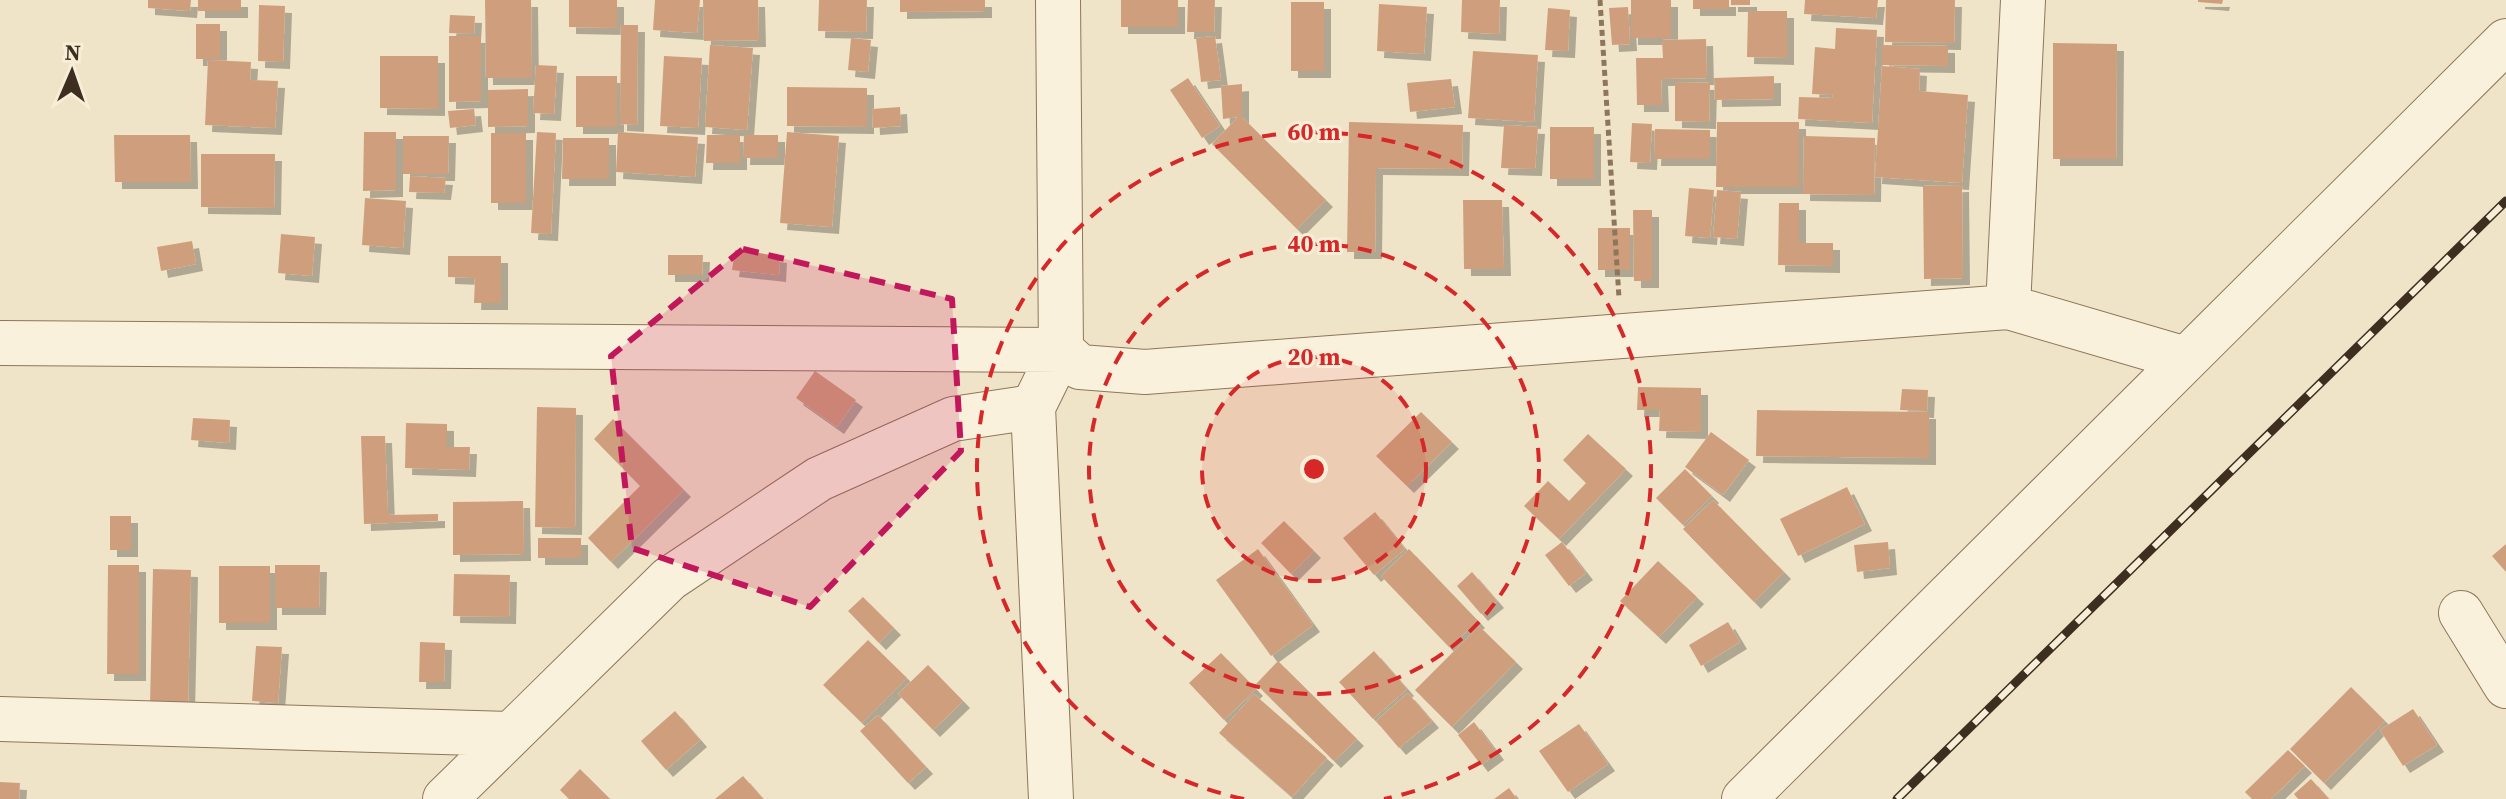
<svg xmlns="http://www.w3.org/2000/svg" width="2506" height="799" font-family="'Source Serif 4',serif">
  <defs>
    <filter id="shadow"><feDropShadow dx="7" dy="7" stdDeviation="0" flood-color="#0004"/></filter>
  </defs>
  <rect width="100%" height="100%" fill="#f0e4c8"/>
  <!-- building -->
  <path fill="#cf9f7d" filter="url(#shadow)" d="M148 0H191L190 11 148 8Z
    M198 0H241V11H198Z
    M485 0H531L532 78H486Z
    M569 0H617V28L569 27Z
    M655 0H700L697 33 653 30Z
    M703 0H758L759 40 704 41Z
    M819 0H867L866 32 818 31Z
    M900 0H985V11L900 12Z
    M1121 0H1178V27H1121Z
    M1188 0H1215L1214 32H1187Z
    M1462 0H1500L1499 34 1461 32Z
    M1631 0H1671V38H1631Z
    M1693 0H1729V9H1693Z
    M1731 0H1750V5H1731Z
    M1805 0H1878L1876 18 1804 14Z
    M1886 0H1955L1954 43 1885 42Z
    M2198 0H2223L2222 4 2198 2Z
    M1291 2H1324V71H1291Z
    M1379 4 1427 7 1424 54 1377 51Z
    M259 5 285 6 283 62 258 61Z
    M1628 7 1630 44 1612 45 1609 8Z
    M1548 8 1570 10 1568 51 1545 50Z
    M1748 11H1787V58L1747 57Z
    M450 15 475 16 474 34 449 33Z
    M196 24H220V59H196Z
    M621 25H638L637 125 620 124Z
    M1836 28 1877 30 1872 123 1798 119 1799 97 1832 98 1833 95 1812 94 1815 47 1835 49Z
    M449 36H481V101L449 102Z
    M1215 36 1221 80 1201 82 1196 38Z
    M851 38 871 40 868 72 848 70Z
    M1706 39 1707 78 1661 79 1662 105H1637L1636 58H1663L1662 40Z
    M2053 43 2117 44 2116 159H2053Z
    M710 45 753 48 747 130 705 127Z
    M1882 45 1948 46V66L1882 65Z
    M1473 51 1538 55 1534 122 1468 118Z
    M380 56H438V109L380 108Z
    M664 56 702 58 698 128 660 126Z
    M208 60 251 62 250 80 278 81 275 128 205 125Z
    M536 65 557 66 554 114 533 113Z
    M1882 66 1920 69 1919 91 1968 95 1962 183 1875 177Z
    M576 76H617V127H576Z
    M1774 76V99L1715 100 1714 78Z
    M1188 78 1220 126 1202 138 1170 90Z
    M1451 79 1455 107 1410 112 1407 83Z
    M1675 82 1710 83 1709 122 1675 121Z
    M1242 84V117L1326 200 1297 229 1212 144 1238 117 1223 119 1221 86Z
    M787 87 867 88V127L787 126Z
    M528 89V126L488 127V90Z
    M900 107 901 126 873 128 872 109Z
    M474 109 476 125 450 128 448 111Z
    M1349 122 1463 125 1462 169 1376 168 1375 252H1347Z
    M1717 122H1799V187H1716Z
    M1632 123 1652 124 1650 163 1630 162Z
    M1504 125 1538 127 1535 169 1501 168Z
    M1550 127H1594V179H1550Z
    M1655 129 1710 130V159H1654Z
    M364 132H396V190L363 191Z
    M537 132 556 133 551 234 531 233Z
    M618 132 698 137 695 177 616 172Z
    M787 132 839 136 832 227 780 223Z
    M491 133H526V203H491Z
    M114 135H190L191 182H115Z
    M707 135H740V163H706Z
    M744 135H778V158H743Z
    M403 136H449L448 174H403Z
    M1804 136 1875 138 1874 195 1803 194Z
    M563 138H609V179H562Z
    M201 154H275L274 208 201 207Z
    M410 176 446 178 444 193 409 192Z
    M1962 185 1963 278 1924 279 1923 186Z
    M1689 188 1714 190 1710 238 1685 236Z
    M1717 190 1741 192 1737 239 1713 237Z
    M365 198 406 201 403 248 362 245Z
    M1463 200H1502L1504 269H1464Z
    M1779 203H1799V243H1833V266L1778 265Z
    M1633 210H1652V281H1634Z
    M1598 228H1630V270H1598Z
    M281 234 315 237 312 276 278 273Z
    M192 241 196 264 161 271 157 247Z
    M735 250 780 256 779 275 732 270Z
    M668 255H703L702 275H668Z
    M448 256H501V303H474L475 278 448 277Z
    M815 371 856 400 837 427 796 398Z
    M1638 387 1701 388V432L1659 431 1660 410H1637Z
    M1902 389 1928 390 1927 411 1900 410Z
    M537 407 576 408 575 528 535 527Z
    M1757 410 1929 412V458L1756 456Z
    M1421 412 1452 442 1407 486 1376 456Z
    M193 418 230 420 229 443 191 440Z
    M613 419 684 490 611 562 588 538 640 486 594 439Z
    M406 423 447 424V447H470L469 470 405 468Z
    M1711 432 1749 460 1723 495 1685 467Z
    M1588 434 1626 469 1559 539 1524 506 1548 481 1569 501 1586 483 1563 460Z
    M361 436H385L388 515 438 514V521L364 524Z
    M1685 469 1712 496 1683 525 1656 498Z
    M1847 487 1865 524 1798 556 1780 519Z
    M1713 500 1784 572 1754 602 1683 529Z
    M523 501 524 554 453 555V502Z
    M1375 512 1405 549 1374 575 1343 538Z
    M110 516H131V550H110Z
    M1284 521 1314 551 1291 574 1261 543Z
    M538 538H581V558H538Z
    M1562 542 1586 573 1569 586 1545 555Z
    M1888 542 1890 568 1857 572 1854 545Z
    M2506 544V572L2492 556Z
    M1258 549 1313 625 1271 656 1216 580Z
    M1409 549 1478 621 1449 647 1381 576Z
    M1658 561 1697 597 1659 637 1620 601Z
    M108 565H139V674H107Z
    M275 565H320L319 608H275Z
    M219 566H270V623H219Z
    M153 569 191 570 188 705H150Z
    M1472 572 1497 601 1481 614 1457 586Z
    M454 574 510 575 509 617 453 616Z
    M863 597 894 628 879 643 848 611Z
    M1728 622 1740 642 1701 666 1689 645Z
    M1479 626 1516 662 1452 727 1415 690Z
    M868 640 907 678 862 723 823 685Z
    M420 642 445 643 444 682H419Z
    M256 646 282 647 278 703 252 701Z
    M1374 651 1407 689 1373 719 1339 682Z
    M1221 653 1256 689 1224 720 1189 683Z
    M1278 661 1357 739 1334 761 1256 684Z
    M928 665 963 701 933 730 898 694Z
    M2351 687 2385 721 2324 783 2290 749Z
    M1408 693 1432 721 1399 748 1376 721Z
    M1254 694 1327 758 1292 797 1219 733Z
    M2413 709 2437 745 2403 766 2380 730Z
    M675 711 700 740 666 770 641 741Z
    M878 715 926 767 908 783 860 731Z
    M1474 722 1497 753 1481 765 1458 735Z
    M1579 724 1608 764 1568 792 1539 751Z
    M2288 750 2305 766 2271 799H2252L2245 792Z
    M580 769 610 799H569L560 790Z
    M743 776 763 799H715Z
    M2311 779 2329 799H2298L2294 794Z
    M0 782 20 783 19 799H0Z
    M1509 788 1517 799H1494Z"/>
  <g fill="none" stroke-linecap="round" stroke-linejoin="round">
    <!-- minor casing -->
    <g stroke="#8d765c" stroke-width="46">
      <path id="minor" d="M2008 307 2023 0
        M0 343 1061 350 1080 367 1145 372 2008 307 2186 359
        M2461 613 2506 686
        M0 719 511 734
        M445 799 669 579 819 479 953 419 1033 407
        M1051 799 1033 407 1061 350 1058 0
        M1744 799 2506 41"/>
    </g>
    <!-- path -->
    <path stroke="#8d765c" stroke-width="5" stroke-dasharray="6 4" stroke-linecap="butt" d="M1600 0 1619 298"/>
    <!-- minor -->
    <use href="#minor" stroke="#faf1dc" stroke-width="44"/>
    <!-- rail casing -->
    <g stroke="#3d2e20" stroke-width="9">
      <path id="rail" d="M1897 799 2506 201"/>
    </g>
    <!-- rail -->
    <use href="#rail" stroke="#f7eed8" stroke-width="6" stroke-dasharray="18" stroke-linecap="butt"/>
  </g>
  <!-- marked area -->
  <path fill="#c2185b" fill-opacity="0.2" stroke="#c2185b" stroke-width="6" stroke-dasharray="16 10" stroke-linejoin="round" d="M743 249 952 299 961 451 810 607 632 548 611 356Z"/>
  <!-- distance rings -->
  <circle cx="1314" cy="469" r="112" fill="#d62828" fill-opacity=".12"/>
  <g fill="none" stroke="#d62828" stroke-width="4" stroke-dasharray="14 10">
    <circle cx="1314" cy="469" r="112"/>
    <circle cx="1314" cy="469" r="225"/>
    <path d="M1244 799A337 337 0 1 1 1384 799"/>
  </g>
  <circle cx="1314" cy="469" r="12" fill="#d62828" stroke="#f7eed8" stroke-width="4"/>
  <g font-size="24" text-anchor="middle" font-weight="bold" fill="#d62828" stroke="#f7eed8" stroke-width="6" stroke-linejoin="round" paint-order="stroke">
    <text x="1314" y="140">60 m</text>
    <text x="1314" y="252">40 m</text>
    <text x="1314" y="365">20 m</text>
  </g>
  <!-- north arrow -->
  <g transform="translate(72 72) rotate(2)" stroke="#f7eed8" stroke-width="6" paint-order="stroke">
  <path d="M0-6L14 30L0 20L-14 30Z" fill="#3d2e20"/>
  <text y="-12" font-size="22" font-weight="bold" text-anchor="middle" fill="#3d2e20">N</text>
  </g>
</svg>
